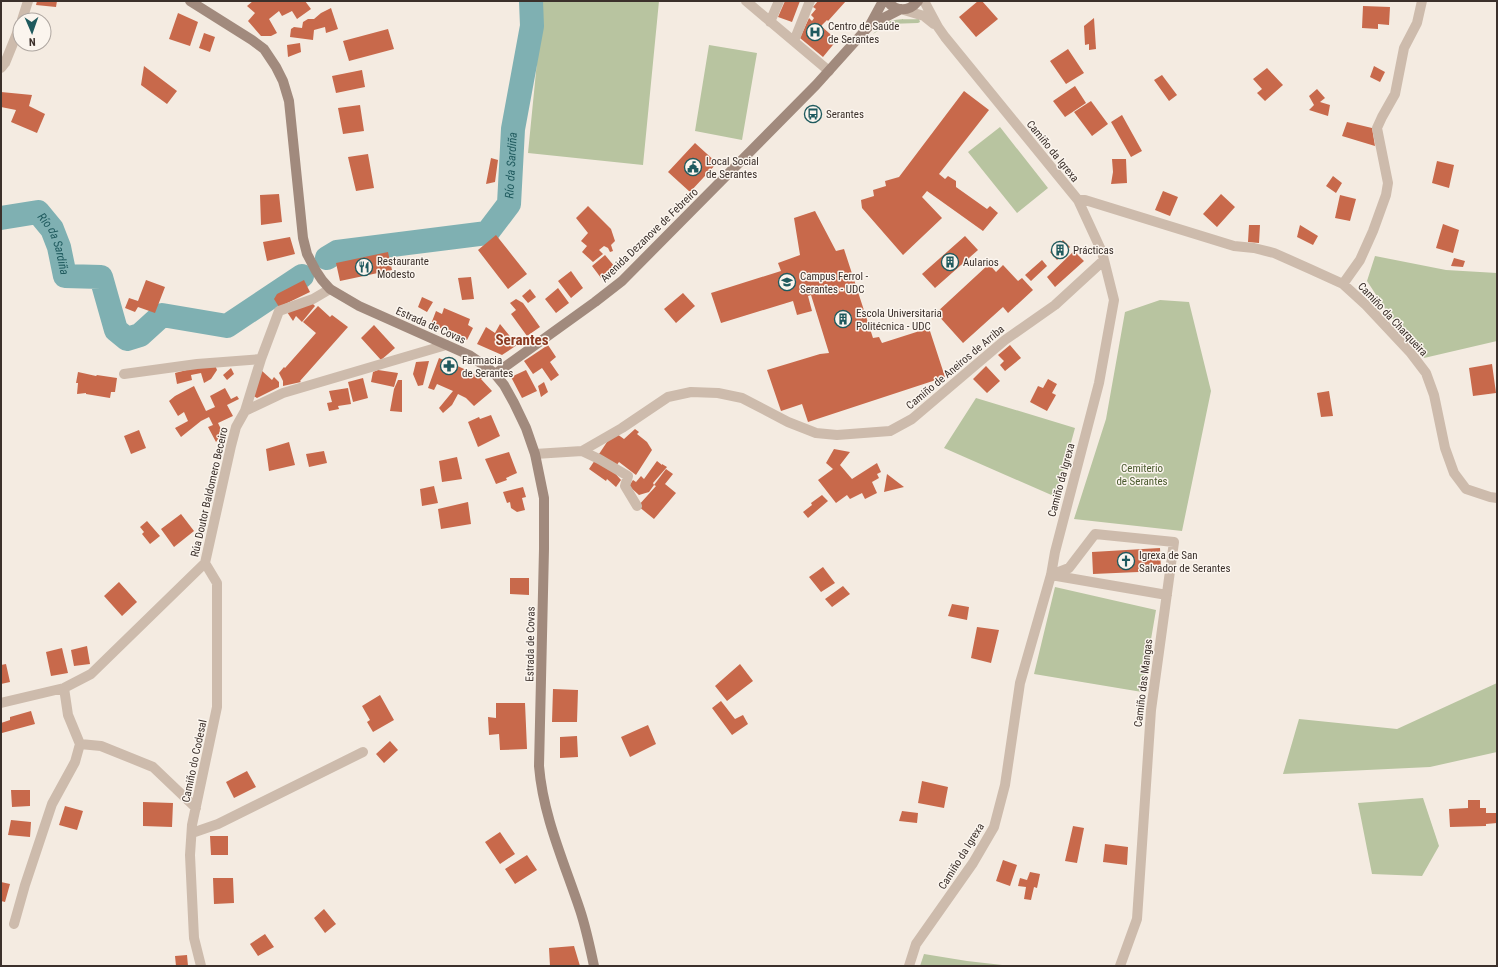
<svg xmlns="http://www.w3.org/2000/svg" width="1498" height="967" font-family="'Roboto Condensed',sans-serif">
  <rect width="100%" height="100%" fill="#f4ebe1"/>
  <!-- green -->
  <path fill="#b8c4a0" d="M543 1H659L643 165 528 153Z
    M919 19 920 22 918 23 888 24 873 34C890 16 896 20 919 19Z
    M709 45 757 53 742 140 695 131Z
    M1000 127 1048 188 1017 213 968 152Z
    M1375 256 1446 270 1497 273V341L1424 358 1388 313 1367 281Z
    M1160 300 1189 302 1211 391 1182 531 1074 519 1106 419 1125 312Z
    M976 398 1075 428 1056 497 944 448Z
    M1055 587 1156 610 1142 692 1034 674Z
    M1497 683V752L1430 767 1283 774 1299 719 1397 729Z
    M1423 798 1439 846 1422 876 1372 874 1358 803Z
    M924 954 967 961 1011 966H920Z"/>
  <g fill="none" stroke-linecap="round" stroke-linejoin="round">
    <!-- river -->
    <g stroke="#7fb0b2" stroke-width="24">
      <path id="s1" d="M1 218 38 212 52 229 59 247 65 276 101 277 116 330 127 339 140 335 162 315 227 326 302 276"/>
      <path id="s2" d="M327 258 337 252 487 233 509 204 513 129 532 26 531 1"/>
    </g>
  </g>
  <!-- building -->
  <path fill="#c8694b" d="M37 1H57L56 7 36 5Z
    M253 1H305L311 9 297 19 292 11 282 16 279 11 269 19 277 33 271 36H261L248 21 255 13 247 6Z
    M785 1H800L792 22 778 17Z
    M818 1H846L828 21 827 20 821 26 837 40 823 57 800 38 809 18 812 21 814 18 811 15 816 9 813 7Z
    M978 1H982L998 19 976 37 959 17Z
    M1363 6 1390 7 1389 25 1378 24V29L1362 28Z
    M331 8 338 29 326 33 325 27 314 30 313 40 290 37 291 29 294 27 302 28 303 22 308 19H314L321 13Z
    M178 13 198 22 190 46 169 39Z
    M1094 18 1096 49 1089 50V44L1085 45 1084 26Z
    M388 29 394 49 349 61 343 41Z
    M204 33 215 37 210 52 199 48Z
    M300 43 301 52 288 57 287 45Z
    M1068 49 1084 73 1066 84 1050 61Z
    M144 66 177 91 167 104 141 85Z
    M1374 66 1385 72 1380 82 1370 77Z
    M1267 68 1283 85 1265 101 1257 93 1262 89 1253 79Z
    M362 70 365 87 336 93 332 76Z
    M1162 75 1177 95 1169 101 1154 80Z
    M1075 86 1086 103 1065 117 1053 101Z
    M1317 89 1325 98 1320 102 1330 105 1328 116 1309 110 1314 105 1309 96Z
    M964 91 989 110 939 174 945 179 948 176 956 181V187L987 209 990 206 998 213 983 231 927 191 922 197 942 218 903 255 862 208 861 200 874 196 873 190 886 186 885 181 899 177Z
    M1 92 32 95 29 106 45 114 37 133 11 122 16 110 1 107Z
    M1091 101 1108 124 1092 136 1074 112Z
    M360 105 364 131 343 134 338 108Z
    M1122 115 1142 151 1131 157 1111 122Z
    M1347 122 1372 128 1375 146 1342 136Z
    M695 143 717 163 690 192 668 172Z
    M368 154 374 188 356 191 348 157Z
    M491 158 498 160 495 182 486 184Z
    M1112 159H1126L1127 183 1111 184 1113 172Z
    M1437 161 1454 165 1449 188 1432 183Z
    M1333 176 1342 183 1336 193 1326 186Z
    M1163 191 1178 197 1170 216 1155 210Z
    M279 194 282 222 261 225 260 195Z
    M1221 194 1235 207 1217 227 1203 214Z
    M1340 195 1356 199 1350 221 1335 218Z
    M588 206 611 229 615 241 611 245 613 251 610 252 608 248 604 246 599 250 603 254 593 262 582 252 587 246 581 241 588 233 576 218Z
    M815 211 836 251 844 249 873 338 879 337 882 343 929 328 945 377 808 422 802 404 781 411 767 370 820 354 829 353 811 295 808 296 812 311 797 315 793 301 721 323 711 293 781 271 778 263 800 255 794 218Z
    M1443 224 1459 230 1453 253 1436 248Z
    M1249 225H1260L1259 243 1248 242Z
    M1300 225 1318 236 1313 245 1297 237Z
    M496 235 527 274 508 289 478 250Z
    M965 236 978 250 935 288 922 274Z
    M290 237 295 254 267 261 263 242Z
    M1063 240 1070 247 1057 260 1050 252Z
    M1074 251 1084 261 1055 287 1047 277Z
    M388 252 392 270 340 281 336 263Z
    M605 255 615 267 601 278 592 266Z
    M1454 258 1465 261 1463 267 1451 266Z
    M1042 260 1047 266 1031 281 1025 275Z
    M989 264 996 272 1003 265 1018 281 1022 278 1033 290 1008 313 1003 307 963 343 936 313Z
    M571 271 583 288 571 298 558 281Z
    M471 277 474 299 462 300 458 278Z
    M146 280 165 287 155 313 138 307 135 312 125 308 129 298 138 301Z
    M304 280 310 292 279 307 274 299 277 294Z
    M558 288 569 303 556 313 545 299Z
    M530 289 536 297 528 303 522 296Z
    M683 293 695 306 676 323 664 309Z
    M422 297 433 302 427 312 418 307Z
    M516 299 523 303 540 327 527 336 511 314 516 310 510 303Z
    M311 302 315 306 302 322 296 316 293 321 287 312Z
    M318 306 330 317 332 315 348 327 300 381 301 382 283 386V381L279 373 284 367 285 368 316 333 303 322Z
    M444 308 470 319 468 325 473 328 467 340 431 324 436 311 442 314Z
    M500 324 517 345 502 355 477 344 486 327 495 333Z
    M374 325 395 348 381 360 361 338Z
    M548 345 556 357 550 362 559 375 551 381 542 368 533 374 524 361Z
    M1010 345 1021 358 1005 371 1000 365 1004 361 998 355Z
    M439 358 462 368 482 378 481 379 492 391 474 406 466 398 458 394 452 405 443 413 439 408 453 391 437 384 434 390 428 388Z
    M429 361 423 385 418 386 413 374 416 362Z
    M1492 364 1496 393 1473 396 1469 368Z
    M215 365 217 370 211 379 204 383 201 373 191 375 192 380 177 384 175 373 202 366Z
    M986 366 1000 381 987 393 973 379Z
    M231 368 234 374 227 380 223 375Z
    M261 370 272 380 274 377 279 382V387L257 398 252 395Z
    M378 370 398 373 394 387 371 382 373 372Z
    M526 370 537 391 522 398 511 377Z
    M78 372 96 376 97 375 117 378 115 392H111L110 398 86 394V393L77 394 78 383H76Z
    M363 378 368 398 353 402 348 382Z
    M1048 379 1057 384 1052 393 1056 395 1047 411 1030 402 1038 386 1043 388Z
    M398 380H402V412L390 411 394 389Z
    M544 382 548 392 541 397 538 386Z
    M194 386 206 411 215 407 210 396 225 388 231 399 237 396 239 399 227 405 233 416 218 423 223 433 216 442 208 427 213 425 209 417 201 421 181 437 175 428 188 421 184 412 178 416 169 401 175 396Z
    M348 388 351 404 338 406 339 409 329 411 327 403 332 402 329 391Z
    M1329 391 1333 416 1321 417 1317 393Z
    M491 415 500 436 478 447 468 422 479 417 480 419Z
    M635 429 639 432 637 434 647 442 652 450 636 475 619 462 616 466 599 454 609 439 617 434 624 439Z
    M139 430 146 448 131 454 124 436Z
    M289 442 295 465 269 471 266 449Z
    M834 449 850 452 840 465 852 479 877 463 881 472 877 474 879 478 872 482 877 493 865 499 862 493 850 499 847 495 836 503 818 480 833 469 826 463Z
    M324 451 327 463 309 467 306 454Z
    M509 452 517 473 506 478 507 480 496 484 485 459Z
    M457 457 462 479 442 482 439 461Z
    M595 460 613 471 621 480 616 487 607 479 606 481 589 469Z
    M657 461 662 465V464L667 467 653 483 654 485 649 492 639 495 629 486 633 480 636 482 641 476 644 479Z
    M666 469 673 474 665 484 676 493 654 519 638 506 656 486 654 485Z
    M887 474 904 487 884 492Z
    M434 486 438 503 422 506 420 489Z
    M523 487 526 497 522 498 525 510 517 512 511 508 510 502 507 503 503 492Z
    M822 495 828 501 808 518 803 512 812 505 811 503Z
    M468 502 471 524 441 529 438 509Z
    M181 514 194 531 174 547 161 529Z
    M147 521 160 536 150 544 142 534 144 532 140 527Z
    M1160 548 1161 571 1093 574 1092 552Z
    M823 567 835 583 821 592 809 577Z
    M510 578H529V595L510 594Z
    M119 582 137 602 122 616 104 596Z
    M843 586 850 594 832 607 825 599Z
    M952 604 969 607 967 620 948 616Z
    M977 627 999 630 991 663 971 658Z
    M87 646 90 664 74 666 71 650Z
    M62 648 68 673 51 676 46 652Z
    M6 664 10 682 1 684V665Z
    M740 664 753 681 727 701 715 686Z
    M553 689 578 690 577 722H552Z
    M380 695 394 720 373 732 367 722 370 720 362 706Z
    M721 701 735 719 743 715 748 724 732 735 712 708Z
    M496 703H525L527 749 500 750 499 734 489 735 488 717 496 718Z
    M31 711 35 724 2 733 1 723 10 720V717Z
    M648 725 656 744 630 757 621 737Z
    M577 736 578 757 560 758V737Z
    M390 741 398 750 384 763 376 754Z
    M247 771 256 787 234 798 226 782Z
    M922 781 948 787 944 808 918 803Z
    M11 790H30V806L12 807Z
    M1468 800H1480V808H1486V813H1497V823L1486 824V826L1450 827 1449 809 1468 808Z
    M143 802 173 803 172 827 143 826Z
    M65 806 83 811 77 830 59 825Z
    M902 811 918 813 917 823 899 821Z
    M11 820 31 822 30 837 8 835Z
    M1073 826 1084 828 1077 863 1065 861Z
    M500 832 515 854 500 864 485 842Z
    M210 836H228V855H211Z
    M1105 844 1128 847 1127 865 1103 862Z
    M527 855 537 870 515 884 505 869Z
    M1003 860 1017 865 1010 886 996 881Z
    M1030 872 1040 874 1037 888 1034 887 1031 900 1024 899 1026 887 1018 886 1020 878 1027 880Z
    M213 878H233L234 903 214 904Z
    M1 882 10 884 5 902 1 901Z
    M324 909 336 924 325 933 314 918Z
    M265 934 274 947 258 956 250 944Z
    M574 946 580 966H550L549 948Z
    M187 955 188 966H176L175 956Z"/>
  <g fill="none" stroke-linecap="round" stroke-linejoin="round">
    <!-- minor -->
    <path stroke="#cdbbac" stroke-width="10" d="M746 1 829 71
      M904 10 924 16 934 24
      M22 20 28 1
      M770 22 779 1
      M794 41 810 1
      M1 68 5 63 20 26
      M1078 200H1085L1234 246 1254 248 1274 253 1310 269 1343 284 1366 305 1410 352 1426 373 1434 395 1445 448 1454 473 1466 489 1490 497 1497 498
      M1343 284 1360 260 1373 231 1386 195 1388 183 1377 128 1382 117 1395 94 1404 48 1417 23 1422 1
      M124 374 197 364 261 359 279 311 313 299 330 289
      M245 411 261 359
      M582 451 599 459 628 476 625 486 637 506
      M535 454 582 451 622 428 668 397 691 392 718 393 742 398 788 422 816 433 837 435 890 431 912 419 1005 340 1055 305 1104 260
      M1051 575 1069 568 1095 534 1174 542 1151 710 1137 919 1120 966
      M1051 575 1167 595
      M1 703 64 688 91 674 205 563 231 446 236 427 245 411 283 393 446 345
      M80 744 101 746 153 767 196 808
      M192 833 218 824 363 752
      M14 924 25 885 52 804 75 762 80 744 68 715 64 688
      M201 966 194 938 190 855 192 825 217 707V583L205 563
      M909 966 916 944 973 863 994 827 1005 785 1020 683 1051 575 1055 552 1099 383 1114 300 1102 252 1078 200 945 37 938 27 924 1"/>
    <!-- secondary -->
    <path stroke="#a18a7d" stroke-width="10" d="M190 1 252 40 264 49 276 67 283 81 289 101 303 238 307 254 316 271 322 280 330 289 359 306 469 355 488 368 495 374 504 385 514 403 526 428 535 454 544 498V549L539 766C543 816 564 862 580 910 586 928 590 947 594 966
      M887 1C896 12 909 12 918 1
      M870 25 901 9
      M495 374 595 302 622 281 816 85 870 25 883 1"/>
  </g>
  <!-- icons -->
  <defs>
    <g id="hospital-ring" transform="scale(0.9)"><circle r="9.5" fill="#fbf5ee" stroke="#1f5a5e" stroke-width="1.5"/><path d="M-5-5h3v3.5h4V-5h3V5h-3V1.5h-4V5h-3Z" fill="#1f5a5e"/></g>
    <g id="bus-ring" transform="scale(0.9)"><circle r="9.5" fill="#fbf5ee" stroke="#1f5a5e" stroke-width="1.5"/><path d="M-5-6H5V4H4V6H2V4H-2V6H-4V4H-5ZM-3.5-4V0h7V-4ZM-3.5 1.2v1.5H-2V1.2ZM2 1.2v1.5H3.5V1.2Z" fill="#1f5a5e"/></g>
    <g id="civic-ring" transform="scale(0.9)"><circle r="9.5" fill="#fbf5ee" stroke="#1f5a5e" stroke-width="1.5"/><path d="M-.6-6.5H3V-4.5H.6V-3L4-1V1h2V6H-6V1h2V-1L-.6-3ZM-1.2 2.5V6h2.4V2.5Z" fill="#1f5a5e"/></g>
    <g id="building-ring" transform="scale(0.9)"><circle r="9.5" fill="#fbf5ee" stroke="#1f5a5e" stroke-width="1.5"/><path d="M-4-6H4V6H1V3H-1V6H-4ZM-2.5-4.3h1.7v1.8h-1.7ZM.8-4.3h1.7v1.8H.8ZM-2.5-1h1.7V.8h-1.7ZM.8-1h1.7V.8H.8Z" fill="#1f5a5e"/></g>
    <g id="restaurant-ring" transform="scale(0.9)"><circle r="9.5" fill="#fbf5ee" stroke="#1f5a5e" stroke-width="1.5"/><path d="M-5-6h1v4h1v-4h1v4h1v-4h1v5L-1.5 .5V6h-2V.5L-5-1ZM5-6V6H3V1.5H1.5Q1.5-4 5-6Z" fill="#1f5a5e"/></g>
    <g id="university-ring" transform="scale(0.9)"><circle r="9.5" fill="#fbf5ee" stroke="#1f5a5e" stroke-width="1.5"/><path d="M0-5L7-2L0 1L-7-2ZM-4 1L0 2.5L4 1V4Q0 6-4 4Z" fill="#1f5a5e"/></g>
    <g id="pharmacy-ring" transform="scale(0.9)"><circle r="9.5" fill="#fbf5ee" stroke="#1f5a5e" stroke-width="1.5"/><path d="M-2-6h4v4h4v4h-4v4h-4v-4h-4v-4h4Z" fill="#1f5a5e"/></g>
    <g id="church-ring" transform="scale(0.9)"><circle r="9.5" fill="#fbf5ee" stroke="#1f5a5e" stroke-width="1.5"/><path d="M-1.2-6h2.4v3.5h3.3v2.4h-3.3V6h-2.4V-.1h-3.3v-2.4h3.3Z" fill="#1f5a5e"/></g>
  </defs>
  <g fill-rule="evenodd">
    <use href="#hospital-ring" x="815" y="32"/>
    <use href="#bus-ring" x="813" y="114"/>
    <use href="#civic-ring" x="693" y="167"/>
    <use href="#building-ring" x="1060" y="250"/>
    <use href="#building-ring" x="950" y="262"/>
    <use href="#restaurant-ring" x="364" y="267"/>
    <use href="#university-ring" x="787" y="282"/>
    <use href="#building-ring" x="843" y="319"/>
    <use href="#pharmacy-ring" x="449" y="366"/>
    <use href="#church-ring" x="1126" y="561"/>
  </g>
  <g text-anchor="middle" stroke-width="3" stroke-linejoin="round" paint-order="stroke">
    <!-- poi labels -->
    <g font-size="11" fill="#3b302b" stroke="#fbf5ee" text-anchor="start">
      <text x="828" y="30">Centro de Saúde<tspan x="828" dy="13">de Serantes</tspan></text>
      <text x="826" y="118">Serantes</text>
      <text x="706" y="165">Local Social<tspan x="706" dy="13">de Serantes</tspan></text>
      <text x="1073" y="254">Prácticas</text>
      <text x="377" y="265">Restaurante<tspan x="377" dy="13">Modesto</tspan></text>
      <text x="963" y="266">Aularios</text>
      <text x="800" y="280">Campus Ferrol -<tspan x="800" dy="13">Serantes - UDC</tspan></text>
      <text x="856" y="317">Escola Universitaria<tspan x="856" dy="13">Politécnica - UDC</tspan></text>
      <text x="462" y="364">Farmacia<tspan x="462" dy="13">de Serantes</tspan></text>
      <text x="1139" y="559">Igrexa de San<tspan x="1139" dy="13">Salvador de Serantes</tspan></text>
    </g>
    <!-- street labels -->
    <g font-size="11" fill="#3b302b" stroke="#fbf5ee">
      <text transform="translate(1053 151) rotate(51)" y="4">Camiño da Igrexa</text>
      <text transform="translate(649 235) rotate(-44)" y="4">Avenida Dezanove de Febreiro</text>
      <text transform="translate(1393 319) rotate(47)" y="4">Camiño da Charqueira</text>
      <text transform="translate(431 325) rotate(24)" y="4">Estrada de Covas</text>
      <text transform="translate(955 367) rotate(-40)" y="4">Camiño de Aneiros de Arriba</text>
      <text transform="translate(1061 480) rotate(-75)" y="4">Camiño da Igrexa</text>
      <text transform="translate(209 492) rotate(-77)" y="4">Rúa Doutor Baldomero Beceiro</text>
      <text transform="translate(530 644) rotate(-89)" y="4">Estrada de Covas</text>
      <text transform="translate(1143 683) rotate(-83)" y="4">Camiño das Mangas</text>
      <text transform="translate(194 761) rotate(-78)" y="4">Camiño do Codesal</text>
      <text transform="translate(961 856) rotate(-58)" y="4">Camiño da Igrexa</text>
    </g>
    <!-- park labels -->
    <g font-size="11" fill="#4a5a2e" stroke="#fbf5ee">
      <text x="1142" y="472">Cemiterio<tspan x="1142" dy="13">de Serantes</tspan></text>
    </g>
    <!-- water labels -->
    <g font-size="12" font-style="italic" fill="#1f5a5e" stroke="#fbf5ee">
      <text dy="4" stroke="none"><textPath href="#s2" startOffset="238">Río da Sardiña</textPath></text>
      <text dy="4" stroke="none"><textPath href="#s1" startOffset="74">Río da Sardiña</textPath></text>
    </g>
    <!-- district labels -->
    <g font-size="15" font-weight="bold" fill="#8c3b22" stroke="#fbf5ee">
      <text x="522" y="345">Serantes</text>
    </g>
  </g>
  <!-- border -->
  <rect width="1498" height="967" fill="none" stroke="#3b302b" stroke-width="4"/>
  <!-- north arrow -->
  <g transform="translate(32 32) rotate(178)"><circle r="19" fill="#fbf5ee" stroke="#aea6a0"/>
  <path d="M0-3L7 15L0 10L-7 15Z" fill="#1f5a5e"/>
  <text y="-6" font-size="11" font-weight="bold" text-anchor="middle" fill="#3b302b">N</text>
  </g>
</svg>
